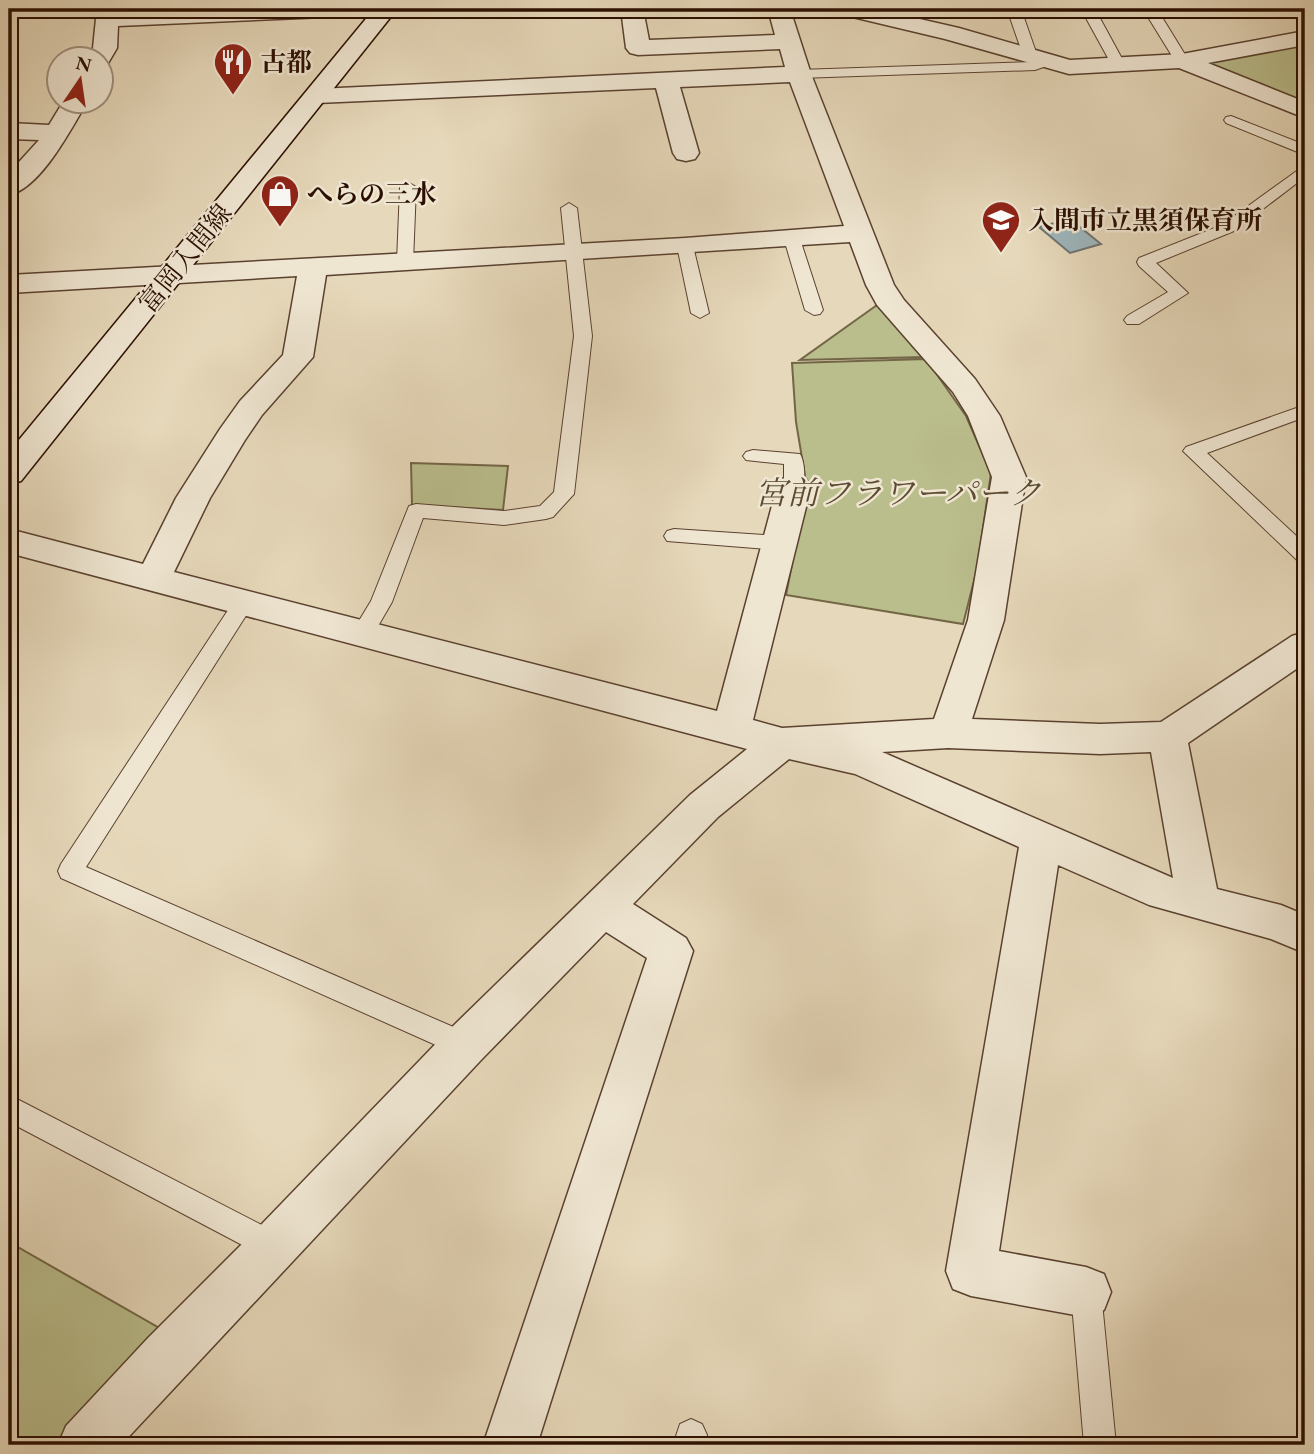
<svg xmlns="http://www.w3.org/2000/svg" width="1314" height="1454" font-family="'EB Garamond','Noto Serif JP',serif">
  <rect width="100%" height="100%" fill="#e6d8ba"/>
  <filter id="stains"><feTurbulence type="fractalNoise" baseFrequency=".00286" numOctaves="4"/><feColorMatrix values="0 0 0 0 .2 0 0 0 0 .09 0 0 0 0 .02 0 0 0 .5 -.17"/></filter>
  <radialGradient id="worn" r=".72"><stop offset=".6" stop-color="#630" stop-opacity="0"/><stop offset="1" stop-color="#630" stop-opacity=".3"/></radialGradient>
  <!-- green -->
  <path fill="#babd8c" stroke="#726646" stroke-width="2" d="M1305 43V105L1207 67V62Z
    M877 305 925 357 800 360Z
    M926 359 966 416 991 473 977 569 963 624 786 595 807 488 796 422 792 363Z
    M411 463 508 466 503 510 412 505Z
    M9 1242 168 1333 61 1445H9Z"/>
  <!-- water -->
  <path fill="#9db6bc" stroke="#6f7371" stroke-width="2" d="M1070 219 1101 244 1070 253 1039 227Z"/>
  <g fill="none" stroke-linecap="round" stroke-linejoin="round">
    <!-- service casing -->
    <g stroke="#5a412f" stroke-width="2">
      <path id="service" d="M1007 9H1021L1037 55 1035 58H1025L1023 55Z
        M1081 9H1095L1126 66 1124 69H1114Z
        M1143 9H1157L1189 61 1187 64H1177Z
        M1050 56 1055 57V63L1035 70 799 78 792 74 799 70 1033 62Z
        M1231 116 1305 145V155L1226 123 1224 120 1226 117Z
        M1305 165V177L1234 231 1156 263 1188 293 1139 324H1127L1124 320 1127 316 1168 292 1139 266 1137 262 1139 258 1222 225Z
        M408 182 416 187 413 262 405 267 397 262 400 187Z
        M569 203 577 208 592 336 574 494 553 517 546 519 504 525 423 518 392 602 370 640 362 642 354 640 351 634 371 601 409 506 416 504 504 511 540 506 554 492 574 336 561 208Z
        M792 234 800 239 823 310 820 314 814 315 805 310 784 239Z
        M685 241 693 246 709 313 700 318 691 313 677 246Z
        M1305 405V417L1207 453 1305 544V563L1298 561 1183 451 1186 447Z
        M753 450 800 454C805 462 806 483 801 492H787L784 487V464L746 460 743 456 746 452Z
        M674 529 780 536 787 538 790 543 787 548 780 550 667 541 664 536 667 531Z
        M243 595 250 598 254 603 86 867 474 1036 478 1045 474 1054 465 1057 456 1054 61 878 58 871 61 864 236 598Z
        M15 1098 285 1237 290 1247 285 1257 275 1262 265 1257 9 1122V1100Z
        M1086 1277 1097 1281 1101 1292 1116 1445H1084L1071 1292 1075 1281Z
        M691 1419 702 1424 707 1435 705 1445H673L680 1424Z"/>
    </g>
    <!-- minor casing -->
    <g stroke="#5a412f" stroke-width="3">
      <path id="minor" d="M97 9H119V13L203 9H359L356 14 348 16 118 26 117 48 107 65 102 67V60H87L93 48Z
        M621 9H643L649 40 775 35 768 9H790L811 74 894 285 904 300 975 379 1000 416 1026 477 1004 620 972 719 1100 724 1161 722 1292 636 1305 632V663L1188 743 1217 889 1281 905 1305 915V953L1271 939 1149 905 1058 865 999 1251 1086 1267 1104 1274 1111 1292 1104 1310 1086 1317 971 1296 953 1289 946 1271 1019 847 855 774 789 759 718 817 633 904 686 938 693 951 537 1445H483L647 958 606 932 481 1060 121 1445H58L66 1426 148 1338 257 1229 449 1030 690 795 747 749 9 553V529L143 564 176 498 220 429 240 401 283 355 297 276 9 293V275L685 238 844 226 790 82 680 87 699 153 695 159 686 161 677 159 673 153 656 88 317 103 308 101 305 96 308 91 317 89 785 67 780 49 638 55 630 53 626 48ZM850 242 866 285 877 305 953 392 968 416 992 477 968 620 934 719 782 728 753 720 811 487 806 479 794 476 782 479 777 487 717 711 174 572 210 498 245 440 262 415 313 357 326 275ZM948 748 1100 754 1151 752 1173 878 882 752Z
        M837 9H876L959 28 1070 60 1182 54 1305 31V45L1208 63 1305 102V118L1179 68 1069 74 945 39 840 14Z
        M63 102H87C71 129 41 188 9 195V173L39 140 9 139V123L49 125Z"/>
    </g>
    <!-- secondary casing -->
    <g stroke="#2b0f01" stroke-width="3">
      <path id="secondary" d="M374 9H397L21 481 9 484V452Z"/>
    </g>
    <!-- service -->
    <use href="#service" fill="#efe6d2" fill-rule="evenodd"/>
    <!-- minor -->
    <use href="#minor" fill="#efe6d2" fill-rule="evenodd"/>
    <!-- secondary -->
    <use href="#secondary" fill="#efe6d2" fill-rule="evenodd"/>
  </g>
  <!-- icons -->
  <defs>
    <g id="restaurant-pin" transform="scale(2.0125)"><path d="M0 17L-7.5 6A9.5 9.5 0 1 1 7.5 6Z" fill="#8f2418" stroke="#efe6d2"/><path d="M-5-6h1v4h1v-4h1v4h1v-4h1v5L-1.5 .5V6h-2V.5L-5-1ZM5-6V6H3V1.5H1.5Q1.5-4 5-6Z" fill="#fff"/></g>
    <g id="shop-pin" transform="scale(2.0125)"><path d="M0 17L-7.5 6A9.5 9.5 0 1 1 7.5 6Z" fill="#8f2418" stroke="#efe6d2"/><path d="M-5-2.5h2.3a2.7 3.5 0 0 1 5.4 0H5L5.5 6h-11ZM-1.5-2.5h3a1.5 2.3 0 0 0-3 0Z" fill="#fff"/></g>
    <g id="school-pin" transform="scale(2.0125)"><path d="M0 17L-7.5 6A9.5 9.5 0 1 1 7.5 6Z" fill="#8f2418" stroke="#efe6d2"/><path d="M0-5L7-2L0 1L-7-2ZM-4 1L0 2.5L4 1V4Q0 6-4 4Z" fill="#fff"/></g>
  </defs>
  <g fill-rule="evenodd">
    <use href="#restaurant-pin" x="233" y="62"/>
    <use href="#shop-pin" x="280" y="194"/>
    <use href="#school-pin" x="1001" y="220"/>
  </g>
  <g text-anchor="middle" stroke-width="5" stroke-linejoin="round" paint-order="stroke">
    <!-- far-poi labels -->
    <g font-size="26" font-weight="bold" fill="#2b0f01" stroke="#efe6d2" text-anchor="start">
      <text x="260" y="71">古都</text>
      <text x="307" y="203">へらの三水</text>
      <text x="1028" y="229">入間市立黒須保育所</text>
    </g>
    <!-- far-street labels -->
    <g font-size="26" fill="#2b0f01" stroke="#efe6d2">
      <text transform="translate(185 258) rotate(-51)" y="9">富岡入間線</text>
    </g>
    <!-- park labels -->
    <g font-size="32" font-style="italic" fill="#5d4c32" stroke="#efe6d2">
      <text x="898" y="504">宮前フラワーパーク</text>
    </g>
  </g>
  <!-- margin -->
  <rect width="1314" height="1454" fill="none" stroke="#e6d8ba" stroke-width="35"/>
  <rect x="10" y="10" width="1293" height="1433" fill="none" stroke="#2b0f01" stroke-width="3.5"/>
  <rect x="18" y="18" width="1279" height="1419" fill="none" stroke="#2b0f01" stroke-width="2"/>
  <!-- north arrow -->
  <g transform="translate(80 80) rotate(13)"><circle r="33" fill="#efe6d2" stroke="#a1907e" stroke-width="2"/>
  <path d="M0-5L12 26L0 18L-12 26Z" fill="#8f2418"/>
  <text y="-10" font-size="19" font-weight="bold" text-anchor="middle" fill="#2b0f01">N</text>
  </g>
  <rect width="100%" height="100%" filter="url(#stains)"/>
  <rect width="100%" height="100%" fill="url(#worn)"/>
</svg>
